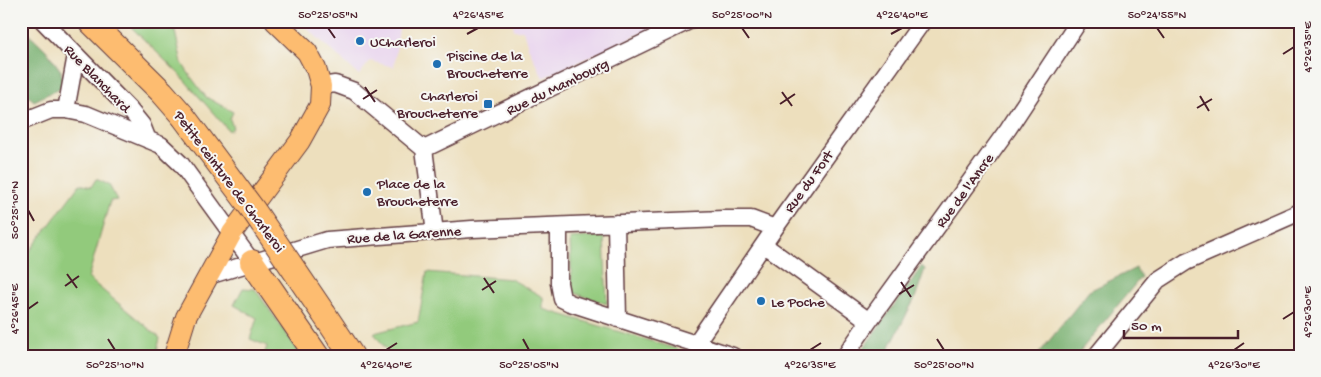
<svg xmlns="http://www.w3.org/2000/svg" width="1321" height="377" font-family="'Gochi Hand',sans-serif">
  <rect width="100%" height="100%" fill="#f6f6f2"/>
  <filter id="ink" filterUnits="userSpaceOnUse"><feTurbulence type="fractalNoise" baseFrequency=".02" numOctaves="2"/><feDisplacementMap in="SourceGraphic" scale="10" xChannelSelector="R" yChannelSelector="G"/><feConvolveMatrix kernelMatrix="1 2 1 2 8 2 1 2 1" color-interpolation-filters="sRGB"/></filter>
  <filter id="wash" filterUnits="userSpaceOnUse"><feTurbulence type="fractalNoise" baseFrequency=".0096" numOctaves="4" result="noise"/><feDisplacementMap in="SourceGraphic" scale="20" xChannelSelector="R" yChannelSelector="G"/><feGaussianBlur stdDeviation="1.12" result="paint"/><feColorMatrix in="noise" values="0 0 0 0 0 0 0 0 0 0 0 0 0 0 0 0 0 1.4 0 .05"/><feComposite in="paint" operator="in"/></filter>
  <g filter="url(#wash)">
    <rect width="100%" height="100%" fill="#eddfbd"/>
    <!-- built -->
    <path fill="#e8d2ee" d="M299 21H400L394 67 370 61 359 75Z
      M514 21H668L543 78 528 47 523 30H513Z"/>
    <!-- green -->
    <path fill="#92ca7c" stroke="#6e7454" d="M125 21H168L174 27 182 63 191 77 206 97 233 112 230 119 233 128 229 131 180 75Z
      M96 179 109 185 117 200 110 201 88 278 160 338 156 356H21V263L80 184 91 187Z
      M604 236 607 304 574 293 572 291 570 238Z
      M427 272 511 279 543 297V309L701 356H391L374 333 418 322Z
      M243 288 255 289 302 356H264L267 346 250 339 257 318 234 305Z"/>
    <!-- forest -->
    <path fill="#75ae6c" stroke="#60664c" d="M21 26 46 50 61 71 62 87 34 101 24 92H21Z
      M922 266 925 269 915 298 885 356H858Z
      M1136 268 1141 277 1076 356H1037L1089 291Z"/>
  </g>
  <g filter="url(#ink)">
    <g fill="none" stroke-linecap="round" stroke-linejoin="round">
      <!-- minor casing -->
      <g stroke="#623c41" stroke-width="19">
        <path id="minor" d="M43 21 129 109 142 125 148 140
          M321 86 335 84 354 91 424 149
          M66 110 76 55
          M21 122 51 110H66L86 114 161 145 181 164 252 262
          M424 149 689 21
          M424 149 435 232
          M616 223 618 319
          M559 226V283L562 299 570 303 733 356
          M764 245 869 321
          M208 276 327 240 472 229 723 219H751L775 228
          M696 343 775 228 923 21
          M845 356 869 321 1008 129 1079 21
          M1096 356 1158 280 1186 262 1300 212"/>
      </g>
      <!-- major casing -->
      <g stroke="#623c41" stroke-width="22">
        <path id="major" d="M174 356 186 317 232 233 300 141 320 105 321 86 316 69 307 52 275 21"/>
      </g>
      <!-- highway casing -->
      <g stroke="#623c41" stroke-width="26">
        <path id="highway" d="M90 21 162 92 183 116
          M252 262 317 356
          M324 314 352 356"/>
      </g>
      <!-- minor -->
      <use href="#minor" stroke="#fff" stroke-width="16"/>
      <!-- major -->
      <use href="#major" stroke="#fdbc70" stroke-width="20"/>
      <!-- highway -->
      <use href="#highway" stroke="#fdbc70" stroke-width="24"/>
      <!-- highway-bridge casing -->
      <g stroke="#623c41" stroke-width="26" stroke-linecap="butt">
        <path id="highway-bridge" d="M183 116 254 211 324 314"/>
      </g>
      <!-- highway-bridge -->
      <use href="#highway-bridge" stroke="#fdbc70" stroke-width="24"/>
    </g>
  </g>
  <!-- ticks -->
  <path fill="none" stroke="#4a1f2b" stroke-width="2" d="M328 28 335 38M742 28 749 38M1157 28 1164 38M467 34 478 28M891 34 902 28M1283 54 1294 47M365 87 375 102M782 92 792 106M1200 96 1209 111M363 99 377 90M780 104 795 94M1197 108 1212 99M28 210 34 221M67 274 77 288M484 278 494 293M901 282 911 297M65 286 79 276M482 290 496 281M899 294 914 285M28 309 38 302M1283 319 1294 312M108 339 115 350M523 339 529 350M937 339 944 350M386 350 397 343M810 350 821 343M1234 350 1244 343"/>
  <!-- markers -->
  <g fill="#1f6fb2" stroke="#f6f6f2" stroke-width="2">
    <circle cx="360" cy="41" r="5"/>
    <circle cx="437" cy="64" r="5"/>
    <rect x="483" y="99" width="10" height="10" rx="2.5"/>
    <circle cx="367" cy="192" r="5"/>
    <circle cx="761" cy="301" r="5"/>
  </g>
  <g text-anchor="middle" stroke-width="4" stroke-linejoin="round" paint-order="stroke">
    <!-- poi labels -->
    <g font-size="15" fill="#4a1f2b" stroke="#f6f6f2" text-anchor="start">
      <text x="370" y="46">UCharleroi</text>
      <text x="447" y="60">Piscine de la<tspan x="447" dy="17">Broucheterre</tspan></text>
      <text x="478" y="100" text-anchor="end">Charleroi<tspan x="478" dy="17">Broucheterre</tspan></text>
      <text x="377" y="188">Place de la<tspan x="377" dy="17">Broucheterre</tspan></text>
      <text x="771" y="306">Le Poche</text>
    </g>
    <!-- street labels -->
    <g font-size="15" fill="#4a1f2b" stroke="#f6f6f2">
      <text transform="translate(98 78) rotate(46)" y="5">Rue Blanchard</text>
      <text transform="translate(557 86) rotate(-26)" y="5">Rue du Mambourg</text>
      <text transform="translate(230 181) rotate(53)" y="5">Petite ceinture de Charleroi</text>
      <text transform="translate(808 181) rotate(-54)" y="5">Rue du Fort</text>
      <text transform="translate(964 190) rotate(-54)" y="5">Rue de l'Ancre</text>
      <text transform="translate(404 234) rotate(-4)" y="5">Rue de la Garenne</text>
    </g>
  </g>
  <!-- margin -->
  <rect width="1321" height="377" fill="none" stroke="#f6f6f2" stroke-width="55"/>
  <!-- scale -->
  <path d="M1124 330v8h114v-8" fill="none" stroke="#4a1f2b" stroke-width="2.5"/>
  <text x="1131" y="330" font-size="15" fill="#4a1f2b" stroke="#f6f6f2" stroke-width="4" paint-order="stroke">50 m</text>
  <rect x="28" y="28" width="1266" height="322" fill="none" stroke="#4a1f2b" stroke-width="2"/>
  <g font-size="12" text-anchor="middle" fill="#4a1f2b">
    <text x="328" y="18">50°25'05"N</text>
    <text x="478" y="18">4°26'45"E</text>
    <text x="742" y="18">50°25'00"N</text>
    <text x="902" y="18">4°26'40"E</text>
    <text x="1157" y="18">50°24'55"N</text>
    <text transform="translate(1307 47) rotate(-90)" y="4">4°26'35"E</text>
    <text transform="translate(14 210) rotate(-90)" y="4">50°25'10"N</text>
    <text transform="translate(14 309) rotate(-90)" y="4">4°26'45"E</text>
    <text transform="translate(1307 312) rotate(-90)" y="4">4°26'30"E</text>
    <text x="115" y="368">50°25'10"N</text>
    <text x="386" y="368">4°26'40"E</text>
    <text x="529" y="368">50°25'05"N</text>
    <text x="810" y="368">4°26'35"E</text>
    <text x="944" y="368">50°25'00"N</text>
    <text x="1234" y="368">4°26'30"E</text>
  </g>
</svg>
